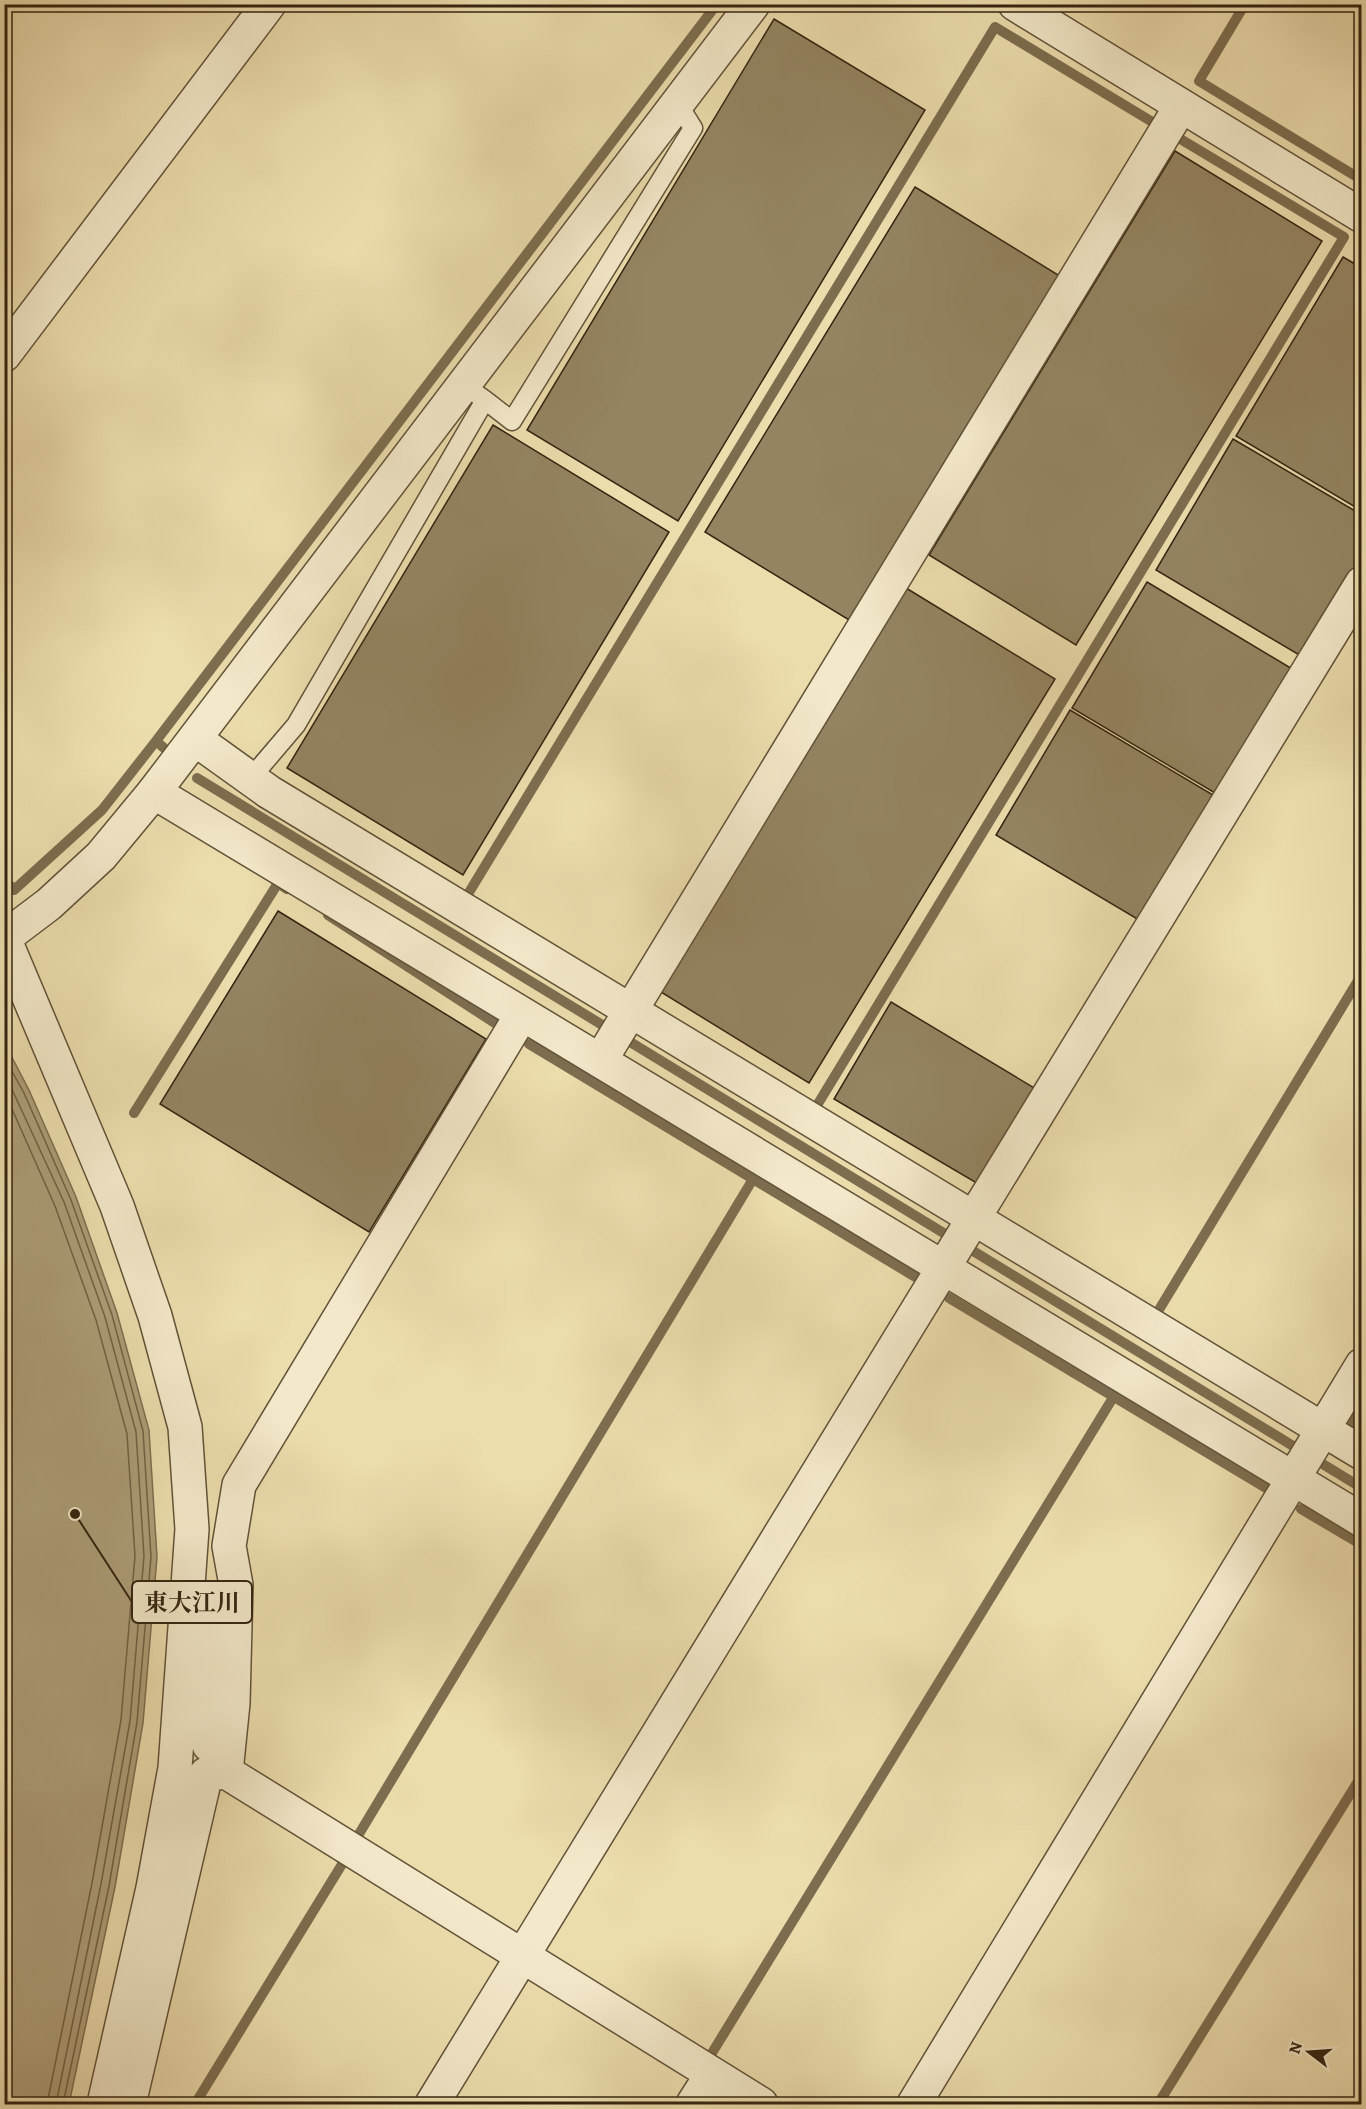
<svg xmlns="http://www.w3.org/2000/svg" width="1366" height="2109" font-family="Alegreya,'Noto Serif JP',serif">
  <rect width="100%" height="100%" fill="#ecddad"/>
  <filter id="stains"><feTurbulence type="fractalNoise" baseFrequency=".00333" numOctaves="4"/><feColorMatrix values="0 0 0 0 .2 0 0 0 0 .09 0 0 0 0 .02 0 0 0 .5 -.17"/></filter>
  <radialGradient id="worn" r=".72"><stop offset=".6" stop-color="#630" stop-opacity="0"/><stop offset="1" stop-color="#630" stop-opacity=".3"/></radialGradient>
  <!-- water -->
  <path fill="#ad9e78" stroke="#7d6d4f" stroke-width="1.5" d="M5 1044 29 1090 76 1197 117 1313 149 1430 157 1557 143 1723 115 1887 69 2104H5Z"/>
  <g fill="none" stroke-linecap="round" stroke-linejoin="round">
    <!-- shore -->
    <path stroke="#706144" stroke-width="1.5" d="M4 1057 24 1093 71 1200 112 1315 143 1431 151 1557 137 1722 109 1886 63 2104
      M4 1072 64 1202 105 1317 136 1432 144 1556 130 1721 101 1884 56 2104
      M4 1091 55 1206 96 1320 127 1434 135 1556 121 1720 92 1883 47 2104"/>
    <!-- stream -->
    <path stroke="#7d6d4f" stroke-width="10" d="M1245 4 1199 81 1362 180
      M164 748 156 741 717 4
      M197 778 1362 1488
      M4 879 14 890 102 810 156 741
      M465 899 995 27 1159 126
      M328 915 501 1027
      M529 1044 922 1281
      M813 1112 1344 237 1177 137
      M134 1113 278 883 287 889
      M949 1298 1271 1491
      M1154 1318 1362 974
      M1351 1425 1362 1408
      M1301 1509 1362 1545
      M356 1839 753 1179
      M712 2053 1114 1396
      M195 2104 344 1861
      M1158 2104 1362 1775"/>
  </g>
  <!-- building -->
  <path fill="#948462" stroke="#342411" stroke-width="1.5" d="M774 19 925 110 678 521 527 430Z
    M1175 151 1322 241 1076 645 929 555Z
    M915 187 1063 278 854 623 705 532Z
    M1343 257 1362 268V511L1236 436Z
    M493 425 669 532 463 875 287 768Z
    M1233 439 1362 515V556L1301 656 1156 570Z
    M1147 582 1294 670 1220 796 1072 708Z
    M906 588 1055 679 809 1083 661 992Z
    M1070 710 1218 798 1144 923 996 835Z
    M278 911 486 1039 369 1232 160 1104Z
    M891 1002 1036 1089 980 1185 834 1099Z"/>
  <g fill="none" stroke-linecap="round" stroke-linejoin="round">
    <!-- service casing -->
    <g stroke="#625238" stroke-width="21">
      <path id="service" d="M485 400 512 421 693 128 678 104
        M250 779 296 725 485 400 464 385"/>
    </g>
    <!-- minor casing -->
    <g stroke="#625238" stroke-width="36">
      <path id="minor" d="M4 355 269 4
        M195 739 269 792 1362 1453
        M154 792 1362 1520
        M4 938 117 1206 155 1316 185 1427 192 1529 175 1768 153 1888 104 2104
        M522 1014 239 1485 229 1546 236 1585 233 1703 226 1772 761 2104
        M600 1061 1181 106
        M205 1614 211 1718 209 1745
        M129 2104 206 1774 226 1772
        M432 2104 1362 583
        M693 2104 712 2074
        M914 2104 1362 1365"/>
    </g>
    <!-- tertiary casing -->
    <g stroke="#625238" stroke-width="36">
      <path id="tertiary" d="M1015 4 1362 216
        M4 938 49 904 101 856 154 792 753 4"/>
    </g>
    <!-- service -->
    <use href="#service" stroke="#f3e9ca" stroke-width="18"/>
    <!-- minor -->
    <use href="#minor" stroke="#f3e9ca" stroke-width="33"/>
    <!-- tertiary -->
    <use href="#tertiary" stroke="#f3e9ca" stroke-width="33"/>
  </g>
  <!-- callouts -->
  <path fill="none" stroke="#342411" stroke-width="2" d="M75 1514L132 1602"/>
  <circle fill="#342411" stroke="#f3e9ca" stroke-width="2" cx="75" cy="1514" r="6"/>
  <rect fill="#f3e9ca" stroke="#342411" stroke-width="2" x="132" y="1581" width="120" height="42" rx="6"/>
  <g font-size="24" text-anchor="middle" font-weight="bold" fill="#342411">
    <text x="192" y="1611">東大江川</text>
  </g>
  <!-- margin -->
  <rect width="1366" height="2109" fill="none" stroke="#ecddad" stroke-width="24"/>
  <rect x="6" y="6" width="1354" height="2097" fill="none" stroke="#342411" stroke-width="3"/>
  <rect x="12" y="12" width="1342" height="2085" fill="none" stroke="#342411" stroke-width="1.5"/>
  <!-- north arrow -->
  <g transform="translate(1309 2052) rotate(287)" stroke="#f3e9ca" stroke-width="4.5" paint-order="stroke">
  <path d="M0-4.5L10 22L0 15L-10 22Z" fill="#342411"/>
  <text y="-9" font-size="16" font-weight="bold" text-anchor="middle" fill="#342411">N</text>
  </g>
  <rect width="100%" height="100%" filter="url(#stains)"/>
  <rect width="100%" height="100%" fill="url(#worn)"/>
</svg>
